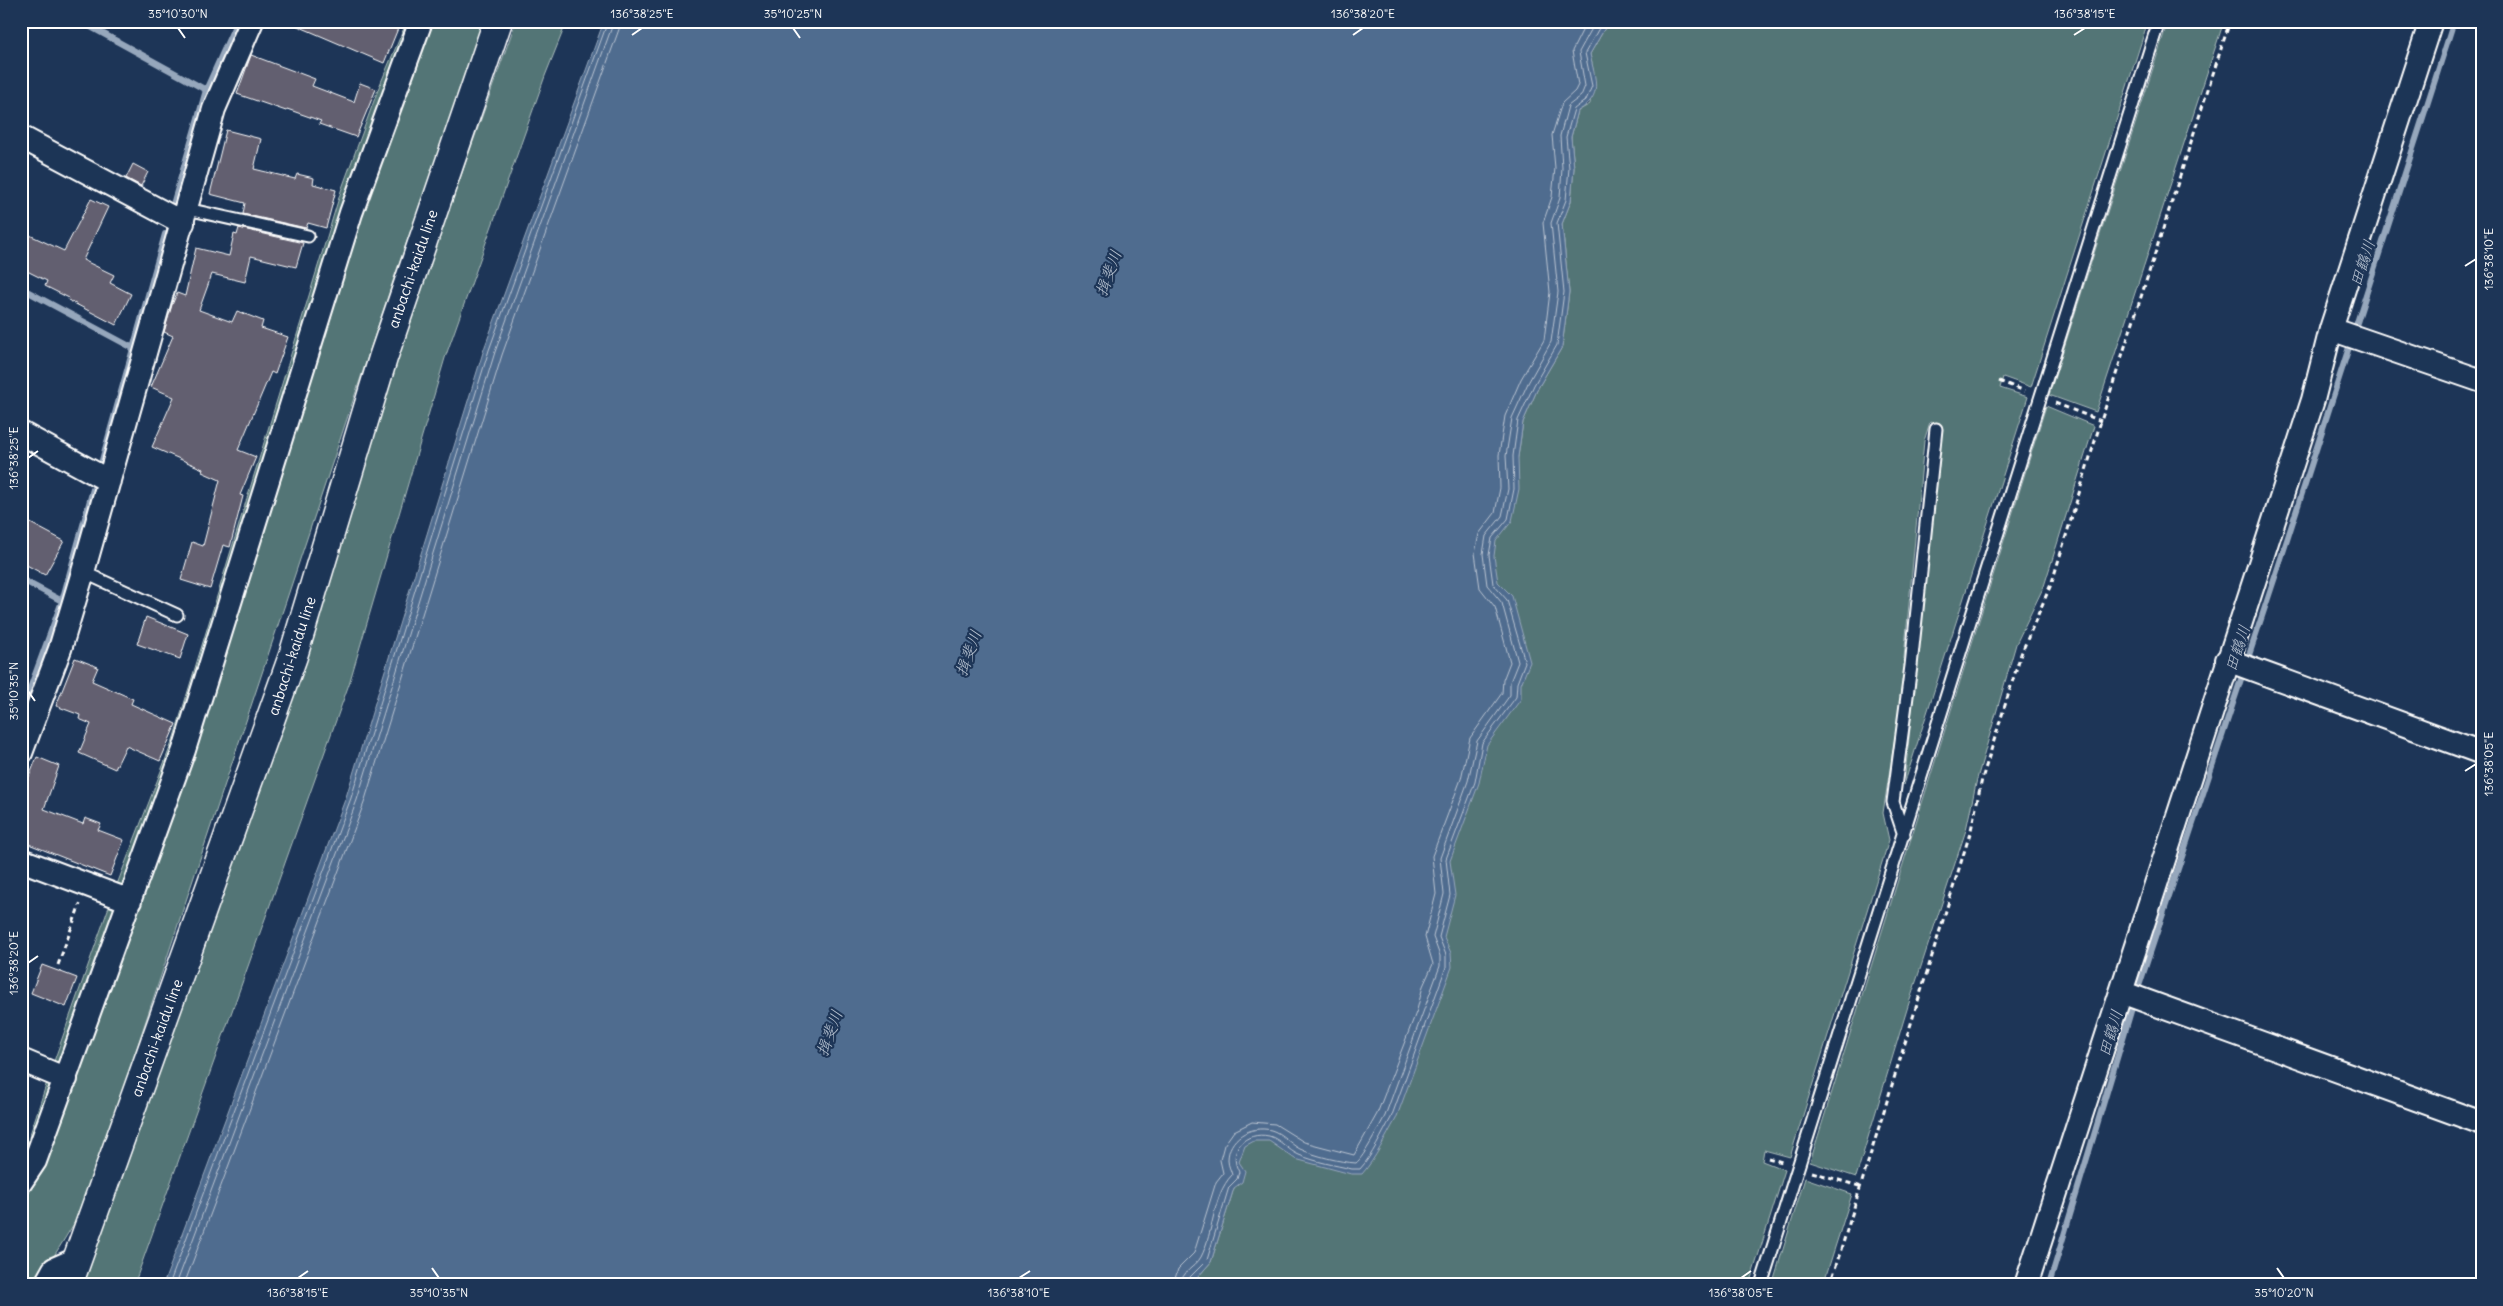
<svg xmlns="http://www.w3.org/2000/svg" width="2503" height="1306" font-family="Delius,'Klee One',sans-serif">
  <rect width="100%" height="100%" fill="#1d3557"/>
  <filter id="ink" filterUnits="userSpaceOnUse"><feTurbulence type="fractalNoise" baseFrequency=".02" numOctaves="2"/><feDisplacementMap in="SourceGraphic" scale="10" xChannelSelector="R" yChannelSelector="G"/><feConvolveMatrix kernelMatrix="1 2 1 2 8 2 1 2 1" color-interpolation-filters="sRGB"/></filter>
  <g filter="url(#ink)">
    <!-- green -->
    <path fill="#537576" stroke="#a9baba" d="M407 21H416L181 743 125 891 116 887 173 740 341 191 379 87Z
      M429 21H485L394 278 83 1209 36 1285H21V1191L357 218Z
      M516 21H567L545 76 445 358 349 684 134 1285H82L302 668 395 361Z
      M1609 21H2148L2031 387 2003 377 2000 388 2028 397 1904 785 1942 428 1930 422 1924 441 1904 658 1905 674 1883 813 1889 840 1790 1157 1764 1150 1762 1161 1785 1170 1749 1285H1191L1211 1262 1234 1188 1240 1154 1310 1034 1496 511 1518 457 1523 422 1538 388 1562 347 1569 292 1562 224 1571 201 1574 168 1571 137 1578 111 1590 104 1593 69 1590 54Z
      M2168 21H2224L2096 412 2049 395Z
      M2046 406 2094 426 2044 586 2016 644 1977 779 1966 830 1908 1006 1856 1177 1810 1162Z
      M111 901 121 904 64 1064H53Z
      M48 1079H53L29 1160 21 1162Z
      M1805 1178 1852 1194 1823 1285H1772Z"/>
    <!-- water -->
    <path fill="#506c8f" stroke="#96a7bc" d="M604 21H1609L1590 54C1595 80 1604 95 1578 111L1571 137 1574 168 1571 201 1562 224 1569 292 1562 347 1538 388 1523 422 1518 457 1519 489 1512 521 1496 541 1494 556 1498 582 1512 596 1530 662 1521 684V699L1487 745 1479 783 1450 861 1455 895 1444 937 1451 953 1452 967 1396 1119C1385 1138 1376 1158 1362 1174H1351L1295 1159 1269 1141H1254L1245 1146 1239 1162 1245 1171 1242 1182 1234 1188 1211 1262 1191 1285H163L346 797 484 349Z"/>
    <g fill="none" stroke-linecap="round" stroke-linejoin="round">
      <!-- shore -->
      <path stroke="#b9c4d2" stroke-width="1" d="M169 1285 351 798 489 350 608 21
        M176 1285 357 800 495 352 614 21
        M184 1285 364 803 502 355 622 21
        M1173 1285 1178 1269 1194 1253 1216 1182 1223 1173 1220 1160 1224 1145 1234 1131 1252 1122 1275 1124 1304 1142 1354 1155 1377 1114 1417 1010 1423 986 1433 964 1425 937 1436 894 1432 856 1461 779 1470 738 1502 693 1503 680 1510 662 1495 607 1480 588 1475 553 1479 534 1495 513 1500 488 1499 455 1505 416 1521 379 1544 340 1550 292 1543 223 1552 197 1555 168 1552 135 1562 103 1575 91 1578 85 1572 51 1587 21
        M1181 1285C1181 1271 1195 1268 1201 1257 1214 1232 1212 1196 1232 1175 1231 1170 1228 1166 1228 1160 1228 1138 1250 1125 1271 1130 1282 1133 1290 1144 1300 1149 1315 1156 1340 1162 1356 1163 1364 1157 1379 1127 1385 1116L1440 966V956L1433 937 1444 894 1440 858 1468 781 1477 741 1510 695V682L1518 662 1502 603 1487 585 1483 554 1486 536 1502 516 1508 489 1506 456 1512 418 1528 383 1551 342 1558 292 1551 223 1560 198 1562 168 1560 136 1568 106 1581 96 1585 86 1579 52 1596 21
        M1187 1285 1190 1277 1207 1260 1229 1187 1237 1179 1239 1172C1227 1150 1245 1131 1269 1136 1280 1139 1289 1151 1299 1155 1316 1162 1334 1165 1352 1169H1360C1372 1156 1382 1134 1391 1118L1446 967V955L1439 937 1450 895 1446 859 1475 782 1482 743 1516 697 1517 683 1525 662 1507 600 1493 584 1489 555 1492 538 1508 519 1514 489 1513 456 1518 420 1534 385 1557 345 1564 292 1557 223 1566 200 1569 168 1566 137 1574 109 1586 100 1592 86 1585 53 1603 21"/>
      <!-- stream -->
      <path stroke="#96a7bc" stroke-width="6" d="M80 21 206 90
        M174 201 206 90 237 21
        M21 288 133 348
        M102 460 165 234
        M21 579 62 601
        M22 710 62 601 93 489
        M2049 1285 2135 998 2277 571 2454 21"/>
    </g>
    <!-- building -->
    <path fill="#625e6f" stroke="#fff" d="M286 21H388L399 26 384 63Z
      M251 55 315 79 312 86 354 102 360 83 376 89 356 137 319 124 321 121 287 109 286 111 237 94Z
      M226 130 261 139 254 169 295 179 297 174 314 178 313 184 336 190 326 228 308 223 306 228 243 214 245 203 210 194Z
      M133 164 148 172 141 186 126 178Z
      M91 199 108 207 83 260 114 275 110 283 131 294 116 325 68 300 69 298 45 286 47 281 21 268V231L64 251Z
      M239 228 303 243 296 267 251 256 245 282 212 274 199 310 232 322 237 311 263 321 261 328 288 337 275 374 271 372 238 450 256 457 240 495 243 496 230 547 223 545 210 589 181 580 192 542 203 546 220 480 202 472 203 469 152 447 174 397 151 387 173 336 164 332 172 305 177 293 185 296 196 248 229 256 234 234 237 235Z
      M21 518 64 541 45 575 21 562Z
      M146 617 188 634 180 659 137 644Z
      M75 658 98 667 92 681 133 699 131 704 176 724 160 761 126 746 115 769 79 753 91 724 79 719 80 715 56 706Z
      M37 757 59 766 44 809 83 824 85 818 101 824 98 830 124 840 110 876 21 841V797Z
      M42 965 77 978 66 1007 31 993Z"/>
    <g fill="none" stroke-linecap="round" stroke-linejoin="round">
      <!-- lane casing -->
      <g stroke="#fff" stroke-width="15">
        <path id="lane" d="M187 209 308 236
          M83 572 177 615
          M1904 835 1893 802 1911 666 1936 429
          M1761 1285 2159 21"/>
      </g>
      <!-- street casing -->
      <g stroke="#fff" stroke-width="26">
        <path id="street" d="M21 137 183 223
          M2331 329 2482 381
          M21 433 109 481
          M2227 660 2482 753
          M21 753 60 649 83 572 214 109 252 21
          M21 860 130 901
          M2121 992 2482 1123
          M21 1060 66 1079
          M21 1182 35 1161 184 750 351 213 421 21
          M45 1285 54 1269 79 1258
          M2026 1285 2313 400 2331 329 2431 21"/>
      </g>
      <!-- secondary casing -->
      <g stroke="#fff" stroke-width="31">
        <path id="secondary" d="M68 1285 293 656 383 358 498 21"/>
      </g>
      <!-- path -->
      <path stroke="#fff" stroke-width="3" stroke-dasharray="5 4" stroke-linecap="butt" d="M1999 381 2025 391
        M2055 403 2101 421
        M58 965 80 904
        M1768 1158 1782 1162
        M1812 1172 1862 1187
        M1830 1285 1971 830 1982 779 2021 654 2052 582 2101 421 2230 21"/>
      <!-- lane -->
      <use href="#lane" stroke="#1d3557" stroke-width="11"/>
      <!-- street -->
      <use href="#street" stroke="#1d3557" stroke-width="22"/>
      <!-- secondary -->
      <use href="#secondary" stroke="#1d3557" stroke-width="28"/>
    </g>
  </g>
  <!-- ticks -->
  <path fill="none" stroke="#fff" stroke-width="2" d="M178 28 185 38M793 28 800 38M632 35 642 28M1353 35 1363 28M2074 35 2085 28M2465 266 2476 259M28 458 38 451M28 691 35 701M2465 771 2476 764M28 963 38 956M432 1268 439 1278M2277 1268 2284 1278M298 1278 308 1271M1019 1278 1030 1271M1741 1278 1751 1271"/>
  <g text-anchor="middle" stroke-width="4.5" stroke-linejoin="round" paint-order="stroke">
    <!-- street labels -->
    <g font-size="15" fill="#fff" stroke="#1d3557">
      <text transform="translate(413 269) rotate(-71)" y="5">anbachi-kaidu line</text>
      <text transform="translate(292 656) rotate(-72)" y="5">anbachi-kaidu line</text>
      <text transform="translate(157 1038) rotate(-70)" y="5">anbachi-kaidu line</text>
    </g>
    <!-- water labels -->
    <g font-size="16" font-style="italic" fill="#b9c4d2" stroke="#1d3557">
      <text transform="translate(2362 263) rotate(-72)" y="6">田鶴川</text>
      <text transform="translate(1108 273) rotate(-70)" y="6">揖斐川</text>
      <text transform="translate(2237 648) rotate(-72)" y="6">田鶴川</text>
      <text transform="translate(968 653) rotate(-70)" y="6">揖斐川</text>
      <text transform="translate(829 1033) rotate(-70)" y="6">揖斐川</text>
      <text transform="translate(2110 1033) rotate(-73)" y="6">田鶴川</text>
    </g>
  </g>
  <!-- margin -->
  <rect width="2503" height="1306" fill="none" stroke="#1d3557" stroke-width="55"/>
  <rect x="28" y="28" width="2448" height="1250" fill="none" stroke="#fff" stroke-width="2"/>
  <g font-size="12" text-anchor="middle" fill="#fff">
    <text x="178" y="18">35°10'30"N</text>
    <text x="642" y="18">136°38'25"E</text>
    <text x="793" y="18">35°10'25"N</text>
    <text x="1363" y="18">136°38'20"E</text>
    <text x="2085" y="18">136°38'15"E</text>
    <text transform="translate(2489 259) rotate(-90)" y="4">136°38'10"E</text>
    <text transform="translate(14 458) rotate(-90)" y="4">136°38'25"E</text>
    <text transform="translate(14 691) rotate(-90)" y="4">35°10'35"N</text>
    <text transform="translate(2489 764) rotate(-90)" y="4">136°38'05"E</text>
    <text transform="translate(14 963) rotate(-90)" y="4">136°38'20"E</text>
    <text x="298" y="1297">136°38'15"E</text>
    <text x="439" y="1297">35°10'35"N</text>
    <text x="1019" y="1297">136°38'10"E</text>
    <text x="1741" y="1297">136°38'05"E</text>
    <text x="2284" y="1297">35°10'20"N</text>
  </g>
</svg>
